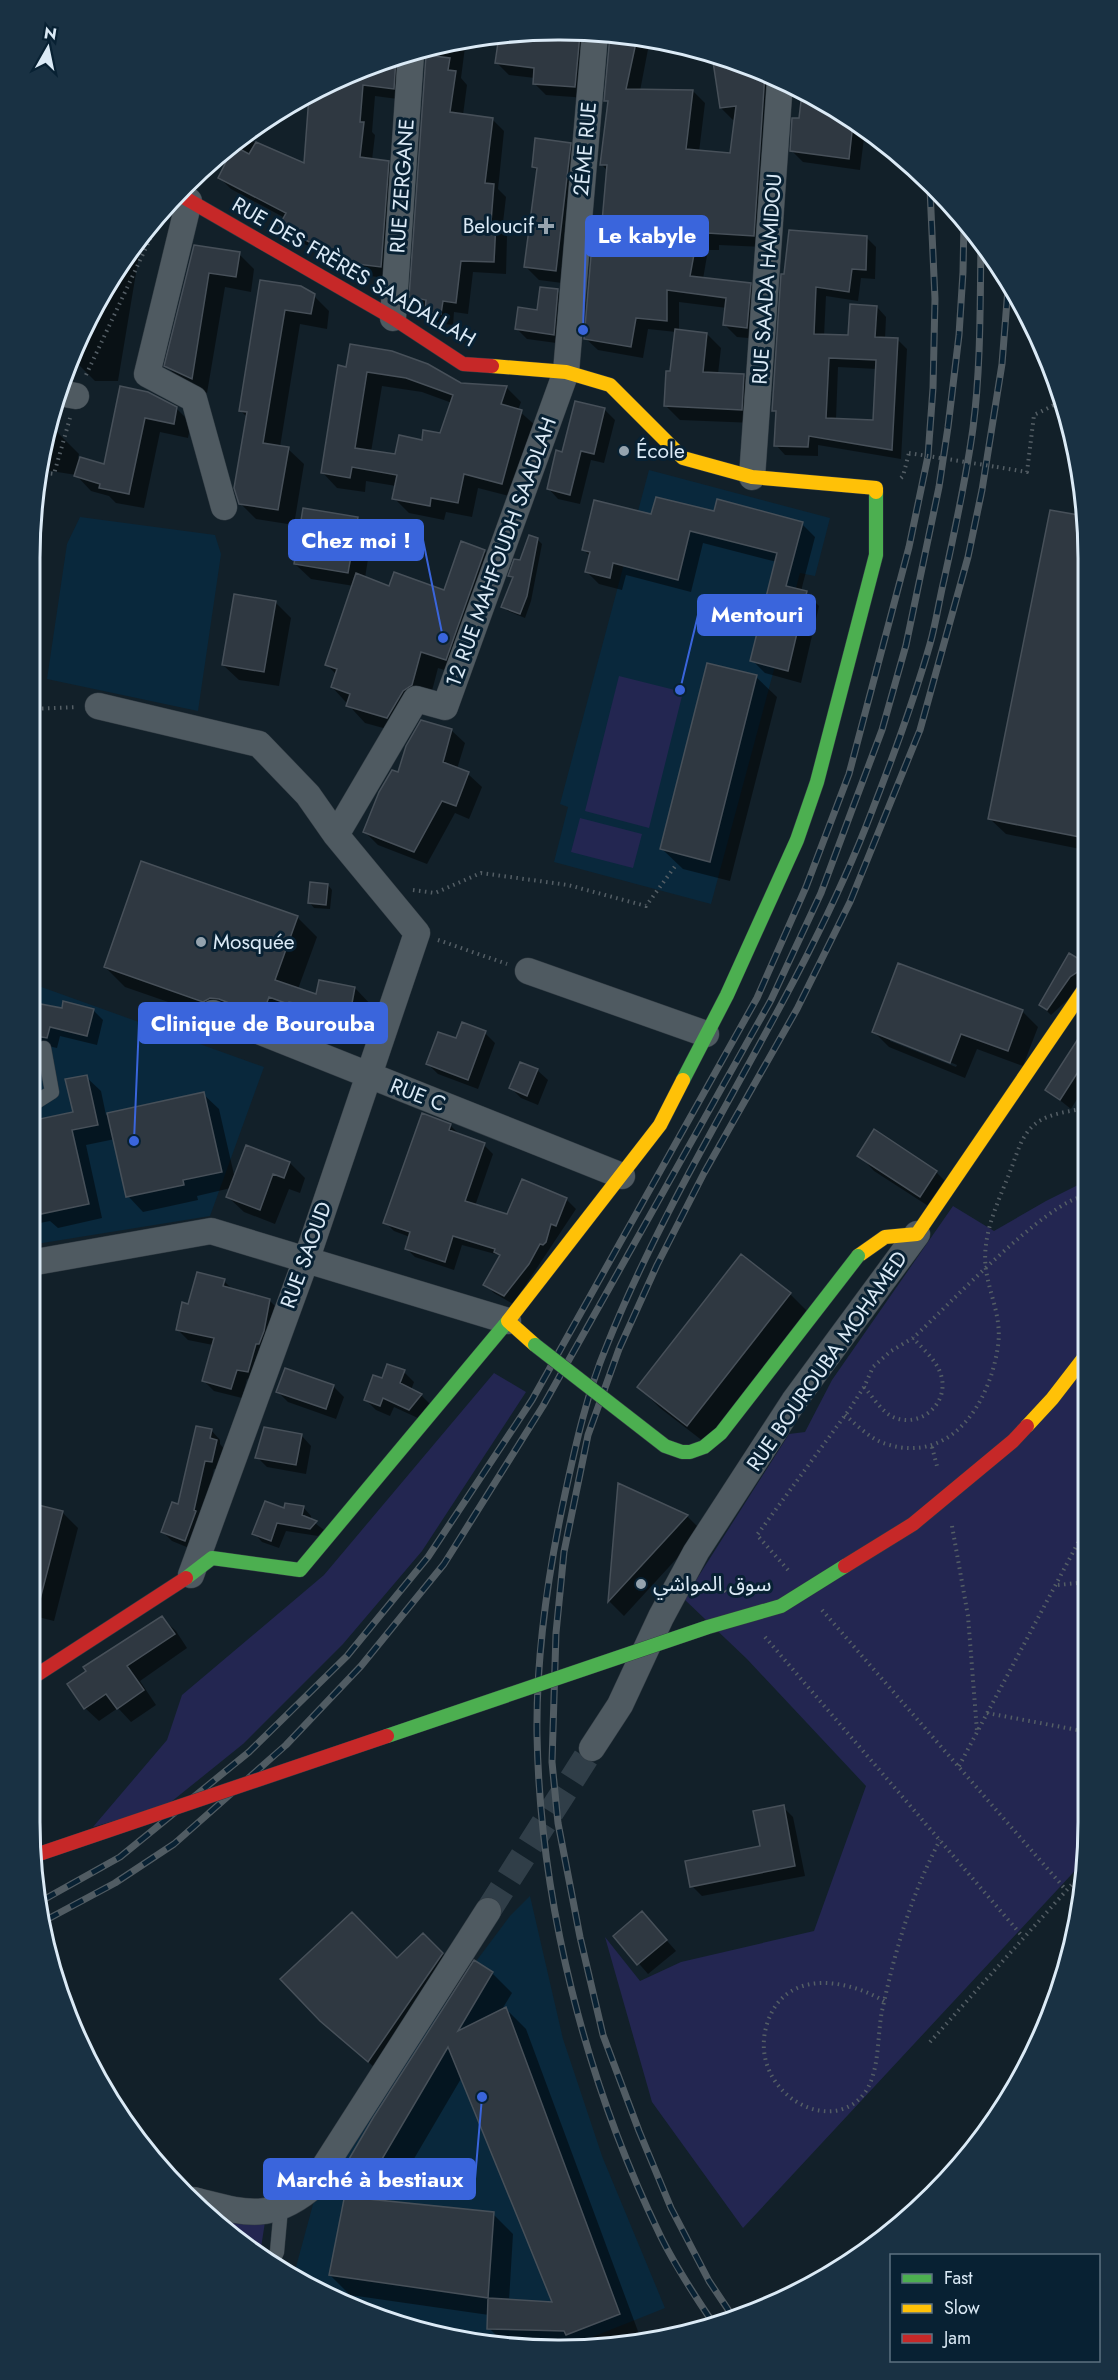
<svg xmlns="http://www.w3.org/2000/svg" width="1118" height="2380" font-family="Jost,'Noto Sans Arabic',sans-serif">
  <rect width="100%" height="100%" fill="#122029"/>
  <!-- built -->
  <path fill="#09283c" d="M649 470 830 518 815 576 800 573 711 904 554 862 568 807 560 804Z
    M80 517 215 535 221 554 198 711 47 679 67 544Z
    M33 984 264 1067 210 1216 30 1245V988Z
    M530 1896 563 2039 602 2156 665 2308 575 2344 455 2340 293 2278 315 2197 453 1992 510 1916Z"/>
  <!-- green -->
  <path fill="#232651" d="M619 676 683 692 649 828 585 811Z
    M580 818 642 834 633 868 571 852Z
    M1086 1181 1088 1821 1084 1861 743 2228 652 2102 605 1937 640 1981 681 1962 814 1931 866 1786 747 1659 684 1599 789 1434 805 1432 832 1380 953 1206 994 1231 1046 1201Z
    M494 1373 526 1392 422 1551 343 1644 243 1744 166 1806 93 1827 167 1740 182 1695 324 1575Z
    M201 2209 265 2222 260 2254 210 2218Z"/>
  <!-- shadow -->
  <path fill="#0007" fill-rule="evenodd" d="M559 30 599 34 587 98 546 95 534 83 535 78 509 75 497 63 500 36Z
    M611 35 650 39 640 91H693L705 103 699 152 731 156 736 119 733 120 721 108 713 56 762 70 778 80 766 247 719 245V250H708L703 279 750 284 762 296 759 339 737 337 725 325 727 308 679 302V331L707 334 721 348 718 374 744 376 758 390 755 423 680 420 666 406 676 332 648 329 643 358 598 350 585 338 602 234 608 171 601 164 609 103 606 100Z
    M477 38 475 48 465 47 461 78 467 85 463 115 492 119 504 131 498 189 506 197 502 231 507 236 506 274 473 272 468 314 454 312 453 325 438 323 426 311V309L411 296 426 49 456 40Z
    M399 57 405 100 375 96 372 132 375 135 372 160 388 162 400 174 393 279 347 273 335 260 293 238 281 226 285 218 231 189 219 177 235 148 231 147 244 137 286 159 306 166 310 95 357 70Z
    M802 94 865 130 860 170 803 162 792 151 800 120Z
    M570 144 584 158 570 284 539 280 525 266 538 172 533 167Z
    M142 237 118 381H95L70 356 119 265Z
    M866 237 876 247 875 279 861 278 858 301 826 296 824 336 849 337 877 307 886 317 885 339H897L907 349 901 459 818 445V456L785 455 776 445 777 414 773 410 783 276ZM838 367 877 369 875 421 836 419Z
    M195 247 239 254 254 269 251 292 225 287 207 393 182 381 166 366Z
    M261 282 314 296 329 311 327 329 300 324 280 447 288 449 304 464 294 525 256 519 240 503 247 417 240 410Z
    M557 291 568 301 564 344 527 339 517 329 539 312Z
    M340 367 461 384 507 388 521 402 518 410 536 426 517 498 478 488 472 517 446 512 444 520 409 513 394 498 396 486 366 481 365 492 337 488 323 473ZM382 386 422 392 452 403 441 435 423 441 397 456 371 452Z
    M122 388 176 408 191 423 188 438 160 432 144 508 116 503 109 496 91 491 76 475 39 469 40 455 50 425 79 454 78 458 106 466Z
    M576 403 605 410 615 420 604 463 591 460 580 504 558 499 548 488 563 454Z
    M653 516 802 524 815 537 801 591 806 593 819 606 801 683 765 673 752 660 777 562 703 543 691 592 626 575 622 590 599 584 586 571 590 556 583 549Z
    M357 518 372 534 365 578 390 587 445 592 484 551 501 568 463 676 438 668 429 702 405 734 365 723 332 687 337 675 327 665 354 586 311 579 295 564Z
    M1084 518 1085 850 1006 834 990 819Z
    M537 539 542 544 531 601 525 618 508 611 503 607 514 579 510 576Z
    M275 602 291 618 279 686 239 680 223 665Z
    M756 677 777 697 730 881 683 869 662 849Z
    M451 730 465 743 457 769 468 774 482 787 469 819 455 813 427 864 378 845 365 832 399 774Z
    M328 885 332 890 330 909 314 908 310 903Z
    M297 917 317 937 298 989 317 996 355 988 374 1008 369 1033 309 1021 308 1023 289 1016 282 1035 223 1021 125 987 105 967ZM282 999 314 1005 320 1008 281 1002Z
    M1083 963 1085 984 1051 1015 1041 1005Z
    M30 1003 63 1010H93L103 1020 97 1045 60 1036 57 1048 30 1042Z
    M1022 1011 1038 1027 1023 1066 977 1049 965 1078 889 1047 873 1031ZM890 1037 957 1065 956 1067 890 1041Z
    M1085 1031V1086L1071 1109 1047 1090Z
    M485 1033 495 1043 478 1089 438 1074 428 1064 457 1040Z
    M537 1070 548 1080 538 1105 521 1098 511 1088Z
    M86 1077 101 1091 106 1115 203 1094 219 1109 235 1179 290 1163 305 1178 300 1193 289 1189 275 1224 244 1212 228 1197 231 1188 197 1196 198 1200 143 1212 128 1196 115 1139 86 1145 102 1218 58 1228 50 1221 30 1225V1122L74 1113Z
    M450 1125 459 1134 484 1145 493 1154 475 1206 508 1216 522 1181 567 1200 576 1209 513 1304 494 1293 485 1284 501 1257 499 1255 462 1245 454 1270 415 1257 406 1248 410 1237 394 1231 385 1222Z
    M874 1131 936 1172 952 1188 936 1211 874 1171 859 1155Z
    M224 1281 234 1291 269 1300 280 1311 258 1382 247 1379 242 1398 214 1391 204 1381 213 1345 188 1340 178 1330 189 1305Z
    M790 1294 810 1314 708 1445 660 1408 639 1387Z
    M286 1370 334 1387 344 1397 336 1419 288 1402 278 1392Z
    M404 1372 414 1382 411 1390 421 1395 431 1405 420 1419 394 1407 390 1416 376 1410 366 1400 383 1380Z
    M211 1430 220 1440V1444L226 1451 222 1471 214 1469 203 1520 194 1550 172 1541 163 1532 179 1506Z
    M301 1435 311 1446 306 1474 267 1467 257 1457Z
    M620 1485 687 1516 702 1531 624 1616 609 1601Z
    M30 1504 63 1513 78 1528 54 1621 30 1615Z
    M303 1507 311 1516V1520L324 1530 318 1536 286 1531 279 1548 262 1542 254 1533 286 1510Z
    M162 1618 176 1631 187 1648 140 1681 156 1705 131 1722 118 1708 99 1721 85 1708Z
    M783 1807 793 1817 805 1876 702 1896 692 1886 761 1847Z
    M652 1924 676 1951 648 1974 615 1936Z
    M438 1949 457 1969 383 2075 321 2020 397 1960Z
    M492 1973 512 1993 501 2011 506 2009 526 2029 639 2334 611 2345 502 2341 489 2328V2315L350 2295 330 2275 347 2193 337 2183ZM462 2077 554 2303 509 2301 513 2234 493 2214 388 2203Z"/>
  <!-- building -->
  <path fill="#2f3841" stroke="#475059" stroke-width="1.5" fill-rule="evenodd" d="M556 30 580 34 575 87 533 84 534 68 495 63 499 36Z
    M610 35 637 38 626 89 693 90 686 149 730 153 736 106 720 108 712 55 765 73 754 236 707 233V239L697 238 690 276 751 283 747 328 723 325 726 298 667 290V321L636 318 631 347 584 339 593 232 601 233 607 165H600L608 101H604Z
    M426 55 450 58 448 70 456 71 450 112 493 118 485 183 494 184 491 222H496L494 262 461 261 456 303 443 301 441 314 425 312 426 300 409 297Z
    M396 58 394 89 363 85 360 122H364L360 157 389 161 381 267 333 261 334 255 279 226 286 213 218 178 234 146 249 154 256 142 304 163 309 96 357 70Z
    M802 93 853 123 849 159 790 151 792 118H799Z
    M535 138 571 143 556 271 524 267 537 168 532 167Z
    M789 230 867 236 866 270 852 269 849 292 816 287 814 334 848 335 850 304 877 306 875 337 898 338 892 450 809 436 808 447 774 446 776 411H772L781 274H784ZM829 358 876 360 873 420 826 418Z
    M194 245 240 252 236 277 209 273 192 379 164 366Z
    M260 280 301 286 315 294 311 314 285 310 263 443 289 447 278 510 239 504 234 488 247 412 239 411Z
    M540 287 558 289 554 335 515 329 518 307 537 310Z
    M675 329 707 333 703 372 744 374 742 410 664 406 666 371H670Z
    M350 344 392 351 428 364 461 383 507 386 501 404 522 410 502 484 464 474 458 503 431 498 430 506 392 499 397 475 352 467 350 478 321 473 338 365 346 367ZM367 372 406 378 453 395 440 433 423 430 422 440 399 435 395 454 355 448Z
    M120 386 148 392 177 407 174 424 145 418 129 494 99 488 100 484 74 476 80 457 104 464Z
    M575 401 605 408 594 454 581 451 570 495 547 489 556 450 562 452Z
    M656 497 714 511 717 499 803 522 786 586 807 591 788 671 750 661 777 553 690 531 678 580 613 563 610 578 585 572 590 552 582 550 594 500 651 514Z
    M303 508 358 517 348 573 294 564Z
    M1050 510 1084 516 1085 838 988 819Z
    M529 535 538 538 527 596 520 614 501 607 513 577 508 576 514 559 520 560Z
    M461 541 485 550 446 660 421 652 412 685 403 691 387 718 346 706 350 694 331 687 337 669 325 665 356 573 389 586 394 572 444 590Z
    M234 594 276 601 264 672 222 665Z
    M707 663 757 675 710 862 660 849Z
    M421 720 452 729 443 762 469 772 456 806 442 801 414 852 363 832 379 792 392 770 398 772 406 746Z
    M141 861 298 916 275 980 316 994 319 980 355 987 350 1014 289 1002 288 1004 269 997 262 1016 219 999 210 998 203 1002 104 967Z
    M310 882 328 884 326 905 308 903Z
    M1069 953 1084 962 1079 971 1070 977 1047 1010 1039 1005Z
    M898 963 1023 1010 1008 1051 961 1034 950 1063 872 1032Z
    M63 1001 94 1009 87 1036 50 1027 47 1038 30 1035V1002L62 1008Z
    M462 1022 486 1031 468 1080 426 1064 438 1032 456 1038Z
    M1085 1028V1061L1060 1100 1045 1090Z
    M520 1062 538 1069 527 1096 509 1088Z
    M87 1075 98 1125 72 1130 89 1204 41 1214 30 1163V1121L73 1112 65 1079Z
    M204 1092 222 1172 183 1180 184 1185 126 1197 107 1113Z
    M422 1113 451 1124 449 1130 485 1143 465 1201 507 1214 522 1179 567 1198 556 1226 551 1224 546 1242 543 1245 540 1244 529 1264 504 1296 483 1285 500 1255 494 1252 495 1249 453 1236 445 1262 405 1249 410 1232 383 1223Z
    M874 1129 937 1171 920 1197 857 1156Z
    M246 1145 290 1162 284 1178 273 1174 260 1210 226 1197Z
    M741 1254 791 1293 687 1426 637 1387Z
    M197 1272 225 1279 223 1286 270 1299 264 1331 259 1344H256L248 1372 237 1370 231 1389 202 1381 214 1338 176 1330 182 1302 188 1304Z
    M387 1364 405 1370 400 1383 422 1394 409 1410 383 1398 380 1406 364 1400 373 1375 382 1378Z
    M285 1368 334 1385 326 1409 276 1392Z
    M196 1426 212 1429 210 1438 217 1440 212 1462 205 1461 194 1510 196 1511 185 1541 161 1532 172 1502 178 1504Z
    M264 1427 302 1434 296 1465 255 1458Z
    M618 1483 688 1515 608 1602Z
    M265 1501 284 1508 285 1503 304 1506 302 1515 317 1521 310 1529 277 1523 271 1541 252 1534Z
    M30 1503 63 1511 36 1615H30Z
    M162 1616 175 1634 127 1666 144 1690 117 1709 106 1694 84 1709 67 1684 86 1671 83 1667Z
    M784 1805 795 1866 690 1887 685 1861 760 1846 753 1811Z
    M642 1911 667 1940 637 1965 613 1936Z
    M352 1912 397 1958 423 1933 443 1953 368 2062 320 2021 280 1979Z
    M474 1960 493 1972 458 2031 506 2007 620 2314 566 2335 564 2331 487 2329 488 2298 329 2275 346 2189 335 2183 373 2118ZM448 2047 522 2228 552 2302 488 2298 494 2212 359 2198Z"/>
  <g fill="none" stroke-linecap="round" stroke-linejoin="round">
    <!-- street-tunnel -->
    <path stroke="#303e48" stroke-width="26" stroke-dasharray="26 13" stroke-linecap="butt" d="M488 1911 592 1748"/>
    <!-- lane casing -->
    <g stroke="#313b43" stroke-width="15">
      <path id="lane" d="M30 1106 52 1092 44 1048
        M272 2263 277 2252 281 2208"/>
    </g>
    <!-- street casing -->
    <g stroke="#313b43" stroke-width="27">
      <path id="street" d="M189 201 147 374 194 399 224 507
        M393 318 411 54
        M59 393 76 396
        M752 477 780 81
        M98 706 259 744 308 795 336 835
        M528 971 706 1034
        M213 1013 622 1176
        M30 1263 211 1231 508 1321
        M191 1575 311 1246 417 933 336 835 416 699 445 707 566 372 595 34
        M592 1748 620 1705 661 1617 696 1552 794 1401 917 1234
        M193 2200C242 2212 268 2223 310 2189L488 1911"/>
    </g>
    <!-- fast casing -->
    <g stroke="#313b43" stroke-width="15">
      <path id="fast" d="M683 1080 727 995 797 840 817 782 876 555V492
        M186 1578 212 1558 300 1570 508 1321"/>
    </g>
    <!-- slow casing -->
    <g stroke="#313b43" stroke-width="15">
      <path id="slow" d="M492 366 566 372 610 385 683 458 752 477 876 488V492
        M858 1256 885 1237 917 1234 1085 988
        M535 1345 508 1321 660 1125 683 1080"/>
    </g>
    <!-- jam casing -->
    <g stroke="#313b43" stroke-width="15">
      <path id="jam" d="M178 194 393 318 463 364 492 366
        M30 1675 35 1676 186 1578"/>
    </g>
    <!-- path -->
    <path stroke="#545e65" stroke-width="4" stroke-dasharray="1.5 4.5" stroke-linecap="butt" d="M86 375 158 222
      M997 467 1027 472 1034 415 1060 402
      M39 472 54 474 70 418
      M901 478 903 476 909 453
      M30 709 77 707
      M413 890 435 893 481 873 568 885 646 906 676 865
      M438 940 507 964
      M864 1387C873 1397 881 1411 893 1417 919 1429 950 1404 941 1375 937 1361 923 1349 913 1338
      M845 1415C857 1425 870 1439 886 1444 952 1465 990 1402 998 1346 1002 1318 990 1296 986 1270 981 1234 999 1201 1011 1169 1017 1154 1021 1136 1034 1125 1048 1113 1068 1112 1086 1108
      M932 1447 938 1470
      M952 1526 968 1616 977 1731
      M788 1570 757 1535 849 1410 864 1387 873 1367 891 1351 913 1338C946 1308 1048 1199 1086 1196
      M1058 1585 1087 1582
      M721 1586 727 1593
      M822 1610 1066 1890
      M765 1637 1023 1937
      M987 1713 1088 1732
      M959 1766 1087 1526
      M884 2001C845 1978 784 1969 767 2024 746 2091 832 2141 866 2091 880 2069 877 2036 882 2011 895 1951 911 1895 940 1840
      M930 2042 1083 1872"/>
    <!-- lane -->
    <use href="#lane" stroke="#4f5a61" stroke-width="14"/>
    <!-- street -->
    <use href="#street" stroke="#4f5a61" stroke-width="26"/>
    <!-- fast -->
    <use href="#fast" stroke="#4caf50" stroke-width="14"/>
    <!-- slow -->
    <use href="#slow" stroke="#ffc107" stroke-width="14"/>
    <!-- jam -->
    <use href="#jam" stroke="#c62828" stroke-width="14"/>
    <!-- rail casing -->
    <g stroke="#515c63" stroke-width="7">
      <path id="rail" d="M43 1900 120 1857 249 1752 347 1656 428 1557 532 1400 757 998 806 887 849 774 909 547 928 456 933 388 935 299 930 189
        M46 1920 115 1883 174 1844 286 1745 361 1666 444 1564 543 1406 771 1000 821 893 853 807 882 730 906 645 939 487 948 427 959 335 963 272 964 222
        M731 2314 709 2281 671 2208 639 2131 603 2035 580 1937 558 1823 552 1762 556 1633 564 1552 588 1435 619 1349 657 1265 704 1173 797 1009 850 902 920 730 968 557 982 490 1002 364 1008 288
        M711 2320C693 2293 674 2264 660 2235 586 2082 540 1904 537 1734 536 1653 548 1573 565 1494 576 1443 587 1393 607 1345 681 1160 801 998 872 811 893 757 914 700 930 644 936 623 939 601 944 580 955 530 966 479 973 428 981 367 980 302 981 240"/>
    </g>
    <!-- rail -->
    <use href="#rail" stroke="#082133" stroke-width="4.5" stroke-dasharray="14" stroke-linecap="butt"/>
    <!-- fast-bridge casing -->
    <g stroke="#313b43" stroke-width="15" stroke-linecap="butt">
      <path id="fast-bridge" d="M535 1345 665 1446 682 1452H690L704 1447 721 1433 858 1256
        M387 1736 708 1627 781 1606 845 1566"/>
    </g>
    <!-- slow-bridge casing -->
    <g stroke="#313b43" stroke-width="15" stroke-linecap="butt">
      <path id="slow-bridge" d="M1027 1426 1052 1399 1086 1355"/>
    </g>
    <!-- jam-bridge casing -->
    <g stroke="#313b43" stroke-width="15" stroke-linecap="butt">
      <path id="jam-bridge" d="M845 1566 913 1524 1013 1441 1027 1426
        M36 1855 387 1736"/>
    </g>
    <!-- path-bridge -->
    <path stroke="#545e65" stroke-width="4" stroke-dasharray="1.5 4.5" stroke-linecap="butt" d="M909 453 997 467"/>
    <!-- fast-bridge -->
    <use href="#fast-bridge" stroke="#4caf50" stroke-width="14"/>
    <!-- slow-bridge -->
    <use href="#slow-bridge" stroke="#ffc107" stroke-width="14"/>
    <!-- jam-bridge -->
    <use href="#jam-bridge" stroke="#c62828" stroke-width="14"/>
  </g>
  <!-- markers -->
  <g fill="#95a3ae" stroke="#082133" stroke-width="2">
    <path d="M543 217h6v6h6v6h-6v6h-6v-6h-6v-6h6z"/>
    <circle cx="624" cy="451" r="6"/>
    <circle cx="201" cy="942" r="6"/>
    <circle cx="641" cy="1584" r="6"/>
  </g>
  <g text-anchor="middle" stroke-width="6" stroke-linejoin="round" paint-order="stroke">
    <!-- street labels -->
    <g font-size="21" fill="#dbeaf6" stroke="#082133">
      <text transform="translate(585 149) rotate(-85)" y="7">2ÉME RUE</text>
      <text transform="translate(402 186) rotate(-86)" y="7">RUE ZERGANE</text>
      <text transform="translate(354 272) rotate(30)" y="7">RUE DES FRÈRES SAADALLAH</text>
      <text transform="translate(767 279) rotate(-86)" y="7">RUE SAADA HAMIDOU</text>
      <text transform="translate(501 552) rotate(-70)" y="7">12 RUE MAHFOUDH SAADLAH</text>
      <text transform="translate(418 1095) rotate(21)" y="7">RUE C</text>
      <text transform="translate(306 1255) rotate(-70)" y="7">RUE SAOUD</text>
      <text transform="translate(827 1361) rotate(-55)" y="7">RUE BOUROUBA MOHAMED</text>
    </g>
    <!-- poi labels -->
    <g font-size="21" fill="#dbeaf6" stroke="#082133" text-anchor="start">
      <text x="534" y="233" text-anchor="end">Beloucif</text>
      <text x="636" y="458">École</text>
      <text x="213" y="949">Mosquée</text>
      <text x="653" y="1591">سوق المواشي</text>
    </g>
  </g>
  <!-- crop -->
  <path d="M0 0H1118V2380H0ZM558 40H560A518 518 0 0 1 1078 558V1822A518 518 0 0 1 560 2340H558A518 518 0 0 1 40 1822V558A518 518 0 0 1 558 40Z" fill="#193143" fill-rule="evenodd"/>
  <path fill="none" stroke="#dbeaf6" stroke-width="3" d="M558 40H560A518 518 0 0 1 1078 558V1822A518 518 0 0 1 560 2340H558A518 518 0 0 1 40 1822V558A518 518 0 0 1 558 40Z"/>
  <!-- callouts -->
  <path fill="none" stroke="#3a65dc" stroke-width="2" d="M583 330L586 236M443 638L423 540M680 690L698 615M134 1141L139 1023M482 2097L475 2179"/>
  <g fill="#3a65dc" stroke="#082133" stroke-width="2">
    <circle cx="583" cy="330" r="6"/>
    <circle cx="443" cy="638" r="6"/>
    <circle cx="680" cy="690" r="6"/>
    <circle cx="134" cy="1141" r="6"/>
    <circle cx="482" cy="2097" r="6"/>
  </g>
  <g fill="#3a65dc" stroke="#3a65dc" stroke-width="2">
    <rect x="586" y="216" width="122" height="40" rx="6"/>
    <rect x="289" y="520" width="134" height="40" rx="6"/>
    <rect x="698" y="595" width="117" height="40" rx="6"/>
    <rect x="139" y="1003" width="248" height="40" rx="6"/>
    <rect x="264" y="2159" width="211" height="40" rx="6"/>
  </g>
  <g font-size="22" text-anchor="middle" font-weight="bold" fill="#fff">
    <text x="647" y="243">Le kabyle</text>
    <text x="356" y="548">Chez moi !</text>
    <text x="757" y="622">Mentouri</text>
    <text x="263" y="1031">Clinique de Bourouba</text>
    <text x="370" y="2187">Marché à bestiaux</text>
  </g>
  <!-- legend -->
  <rect x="890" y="2254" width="210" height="108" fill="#082133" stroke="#5c7181" stroke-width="1.5"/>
  <rect x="902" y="2274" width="30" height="9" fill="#4caf50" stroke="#5c7181" stroke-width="1.5"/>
  <text x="944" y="2284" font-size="18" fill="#dbeaf6">Fast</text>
  <rect x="902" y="2304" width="30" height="9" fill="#ffc107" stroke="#5c7181" stroke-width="1.5"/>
  <text x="944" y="2314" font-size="18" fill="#dbeaf6">Slow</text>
  <rect x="902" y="2334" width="30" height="9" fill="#c62828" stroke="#5c7181" stroke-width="1.5"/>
  <text x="944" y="2344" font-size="18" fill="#dbeaf6">Jam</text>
  <!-- north arrow -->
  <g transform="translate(48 48) rotate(9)" stroke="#082133" stroke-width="4.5" paint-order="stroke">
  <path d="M0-4.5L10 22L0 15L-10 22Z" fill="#dbeaf6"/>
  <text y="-9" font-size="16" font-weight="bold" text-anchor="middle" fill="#dbeaf6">N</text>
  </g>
</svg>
